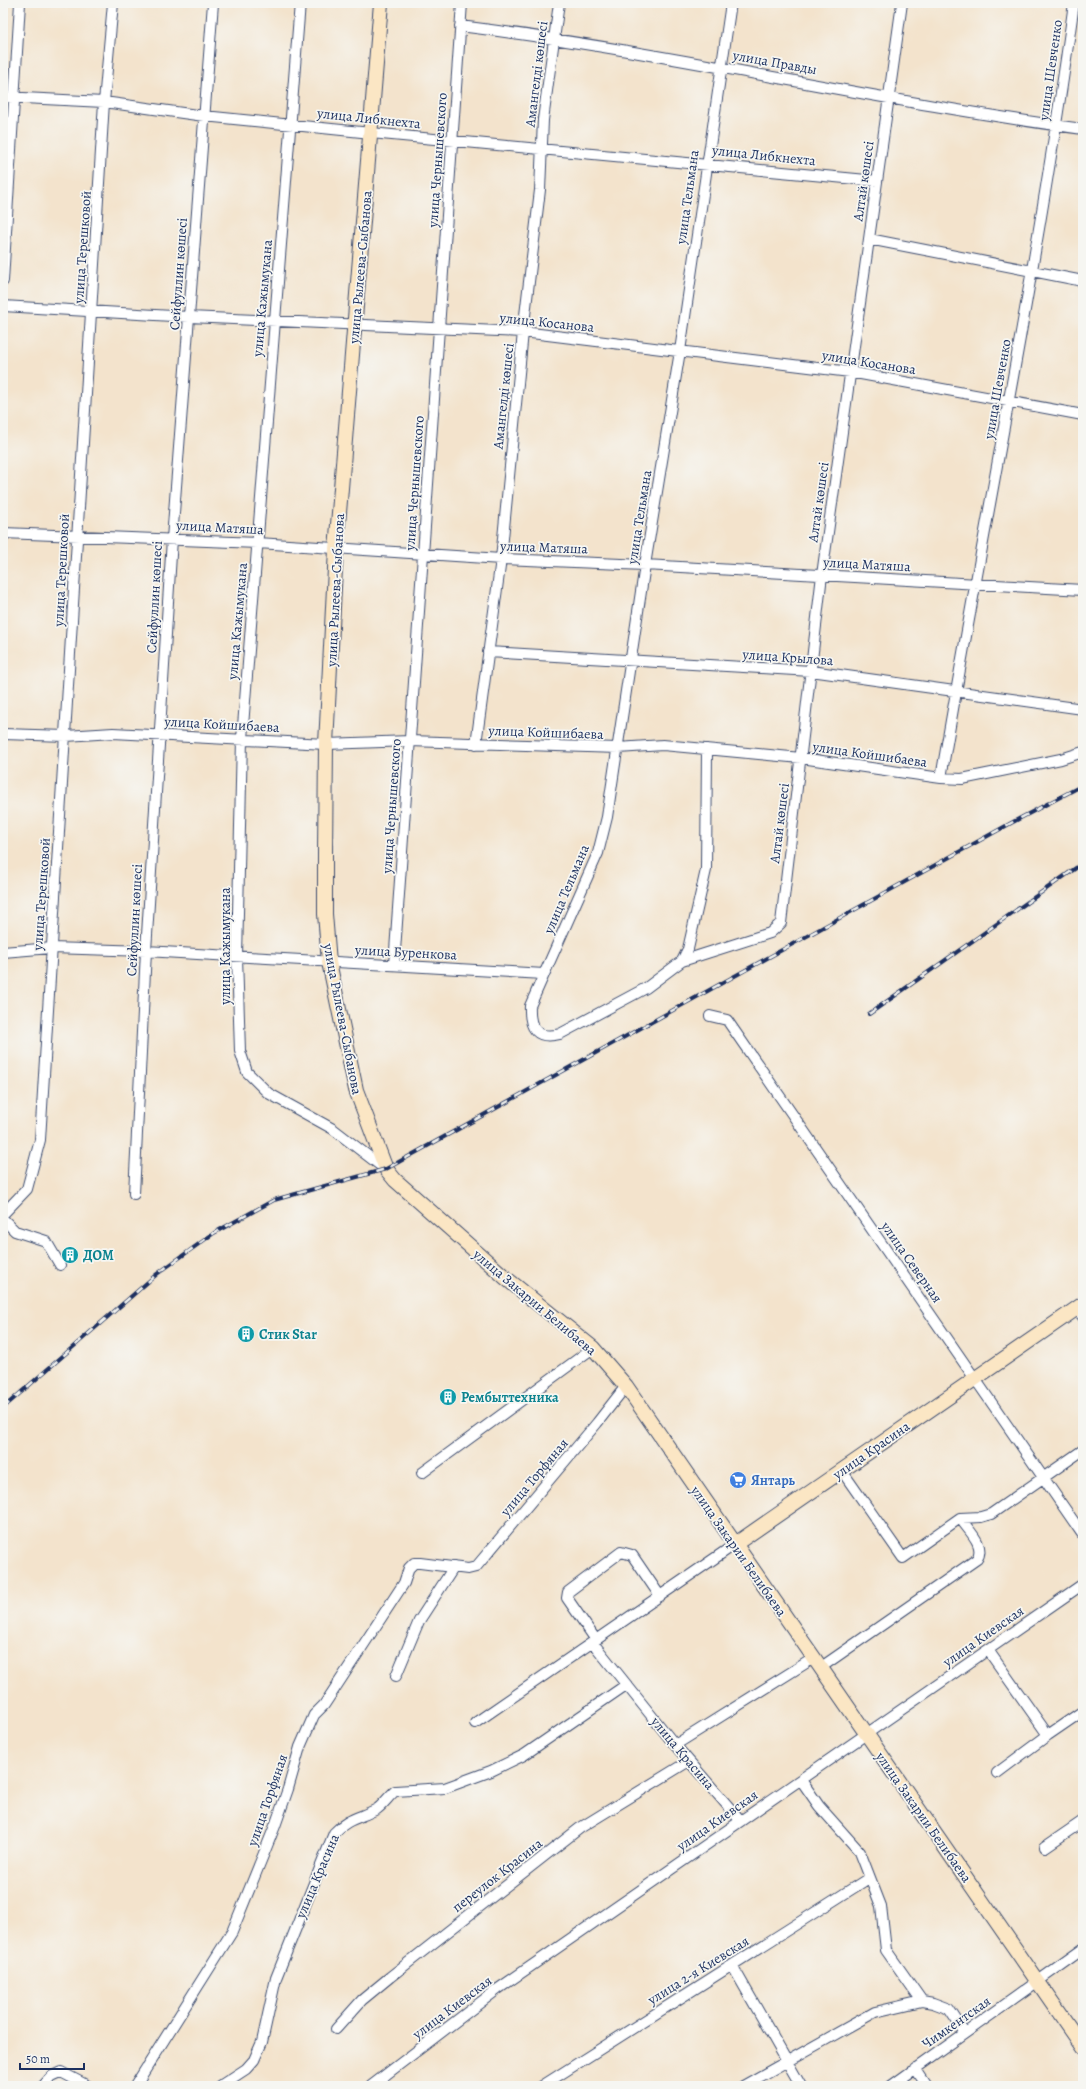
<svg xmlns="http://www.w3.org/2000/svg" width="1086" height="2089" font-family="Alegreya,serif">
  <rect width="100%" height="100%" fill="#f6f6f2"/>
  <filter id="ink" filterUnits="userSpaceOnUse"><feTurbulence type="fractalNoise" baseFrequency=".025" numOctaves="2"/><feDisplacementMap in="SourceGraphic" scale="8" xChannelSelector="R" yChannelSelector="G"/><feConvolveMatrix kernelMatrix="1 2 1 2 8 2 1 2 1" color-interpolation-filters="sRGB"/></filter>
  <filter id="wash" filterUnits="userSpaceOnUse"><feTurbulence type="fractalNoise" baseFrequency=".012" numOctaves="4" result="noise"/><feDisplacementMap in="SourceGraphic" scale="16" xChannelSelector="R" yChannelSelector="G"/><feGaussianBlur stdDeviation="0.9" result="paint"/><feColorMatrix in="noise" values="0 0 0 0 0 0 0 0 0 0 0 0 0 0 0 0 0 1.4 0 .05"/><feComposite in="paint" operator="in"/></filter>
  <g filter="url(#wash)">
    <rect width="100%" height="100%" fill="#f3e3cc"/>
  </g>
  <g filter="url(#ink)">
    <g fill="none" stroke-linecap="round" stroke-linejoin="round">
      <!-- street casing -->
      <g stroke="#3b4a6e" stroke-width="12">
        <path id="street" d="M300 3 242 739 237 957 240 1051 247 1072 268 1093 333 1129 385 1169
          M460 26C669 52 874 101 1083 129
          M3 97 104 102 204 116 371 133 877 181
          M869 239 1083 281
          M3 281 20 3
          M3 306 189 317 523 332 850 372 1083 415
          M3 533 258 543 501 559 645 565 1083 590
          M488 652 811 671 1083 709
          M3 734 66 736 113 733 326 744 410 741 618 748 663 745 801 758 941 778 962 779 1061 759 1083 752
          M476 744 501 559 523 332 540 190 543 120 559 3
          M707 749 706 870 688 949 682 961 646 988 560 1034C536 1040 529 1028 530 1006L598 853 607 817 645 565 680 351 731 3
          M941 778C985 520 1038 263 1074 3
          M3 952 51 948 146 951 544 974
          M682 961 770 933 781 923 822 575 902 3
          M394 965 462 3
          M710 1016 727 1020 1083 1535
          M134 1194 146 951 172 539 213 3
          M3 1214 27 1189 40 1140 104 102 113 3
          M3 1219 15 1231 46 1241 60 1265
          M1077 1308 1083 1317
          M842 1471 903 1558 960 1518 981 1517 991 1514 1083 1450
          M422 1473 593 1348
          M596 1640 567 1598 568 1592 621 1552 632 1555 660 1596
          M593 1643 675 1745 740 1820
          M988 1650 1048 1735 1083 1711
          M820 1668 977 1559C986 1545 968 1530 960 1518
          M396 1676 419 1621 454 1567
          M475 1723 734 1545
          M675 1745 814 1658
          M997 1773 1048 1735
          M801 1780 819 1806 860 1852 881 1906 886 1950 922 2001
          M1045 1847 1083 1821
          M732 1965 801 2086
          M336 2029 362 2000 390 1977 580 1828 689 1761
          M915 2068 927 2086
          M43 2086 52 2076 61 2072 88 2086
          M135 2086 232 1932 275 1826 288 1789 300 1747 314 1715 324 1705 404 1583 409 1568 414 1563H420L468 1569 476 1567 597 1423 626 1386
          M220 2086 246 2069 254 2060 262 2042 276 1978 334 1833C348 1818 360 1818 377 1809 383 1805 389 1796 395 1791L445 1788 491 1771 524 1755 626 1685
          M371 2086 498 1989 1083 1584
          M542 2086 869 1878
          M743 2086 875 2012 922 2001 933 2003 949 2009 965 2033
          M891 2086 1083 1949"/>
      </g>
      <!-- secondary casing -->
      <g stroke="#3b4a6e" stroke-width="16">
        <path id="secondary" d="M381 3 336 549 326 744 325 855V914L329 962 356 1090 386 1169 395 1180 507 1279 593 1348 626 1386 1083 2047
          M734 1545 1083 1304"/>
      </g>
      <!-- street -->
      <use href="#street" stroke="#fff" stroke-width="10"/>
      <!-- secondary -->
      <use href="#secondary" stroke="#fbe6c4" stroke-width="14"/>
      <!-- rail casing -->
      <g stroke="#1b2f5e" stroke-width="4">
        <path id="rail" d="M869 1014 1083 863
          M3 1408 157 1274 214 1233 274 1200 386 1169 1013 822 1083 785"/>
      </g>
      <!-- rail -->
      <use href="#rail" stroke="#f6f6f2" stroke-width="2.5" stroke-dasharray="8" stroke-linecap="butt"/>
    </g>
  </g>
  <!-- icons -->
  <defs>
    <g id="building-disc" transform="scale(0.9)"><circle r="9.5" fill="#0f9aa8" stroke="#f6f6f2"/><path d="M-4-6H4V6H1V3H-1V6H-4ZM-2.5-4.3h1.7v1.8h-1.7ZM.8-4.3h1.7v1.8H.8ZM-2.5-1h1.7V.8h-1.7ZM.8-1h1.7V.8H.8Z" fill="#fff"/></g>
    <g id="supermarket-disc" transform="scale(0.9)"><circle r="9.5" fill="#3f7fe0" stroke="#f6f6f2"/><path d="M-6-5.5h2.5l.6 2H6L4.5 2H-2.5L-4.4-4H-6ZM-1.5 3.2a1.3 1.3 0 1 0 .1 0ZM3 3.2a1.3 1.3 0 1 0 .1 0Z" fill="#fff"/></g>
  </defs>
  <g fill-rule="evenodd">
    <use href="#building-disc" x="70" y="1255"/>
    <use href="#building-disc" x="246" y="1334"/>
    <use href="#building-disc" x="448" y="1397"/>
    <use href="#supermarket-disc" x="738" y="1480"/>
  </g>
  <g text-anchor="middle" stroke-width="3.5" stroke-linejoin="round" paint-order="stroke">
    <!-- street labels -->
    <g font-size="14" fill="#1b2f5e" stroke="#f6f6f2">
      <text transform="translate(775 62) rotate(10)" y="5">улица Правды</text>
      <text transform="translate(1050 70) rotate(-82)" y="5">улица Шевченко</text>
      <text transform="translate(536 74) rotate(-83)" y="5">Амангелді көшесі</text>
      <text transform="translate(369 118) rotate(6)" y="5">улица Либкнехта</text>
      <text transform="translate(764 155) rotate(6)" y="5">улица Либкнехта</text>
      <text transform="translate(437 160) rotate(-86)" y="5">улица Чернышевского</text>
      <text transform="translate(863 181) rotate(-82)" y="5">Алтай көшесі</text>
      <text transform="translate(687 197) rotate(-82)" y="5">улица Тельмана</text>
      <text transform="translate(82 247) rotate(-86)" y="5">улица Терешковой</text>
      <text transform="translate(360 267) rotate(-85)" y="5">улица Рылеева-Сыбанова</text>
      <text transform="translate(178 274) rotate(-86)" y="5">Сейфуллин көшесі</text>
      <text transform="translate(262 298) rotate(-85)" y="5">улица Кажымукана</text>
      <text transform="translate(547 322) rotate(6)" y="5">улица Косанова</text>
      <text transform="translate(869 362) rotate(9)" y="5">улица Косанова</text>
      <text transform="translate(997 389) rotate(-80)" y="5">улица Шевченко</text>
      <text transform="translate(503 396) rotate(-84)" y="5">Амангелді көшесі</text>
      <text transform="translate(414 483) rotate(-86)" y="5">улица Чернышевского</text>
      <text transform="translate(818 502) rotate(-82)" y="5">Алтай көшесі</text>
      <text transform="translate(639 517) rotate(-81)" y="5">улица Тельмана</text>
      <text transform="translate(220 527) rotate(3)" y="5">улица Матяша</text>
      <text transform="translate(544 547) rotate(2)" y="5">улица Матяша</text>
      <text transform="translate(867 564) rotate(3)" y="5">улица Матяша</text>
      <text transform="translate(61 570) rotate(-87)" y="5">улица Терешковой</text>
      <text transform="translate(335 590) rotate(-87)" y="5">улица Рылеева-Сыбанова</text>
      <text transform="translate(154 597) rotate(-87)" y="5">Сейфуллин көшесі</text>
      <text transform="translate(237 621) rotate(-85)" y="5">улица Кажымукана</text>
      <text transform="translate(788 657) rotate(4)" y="5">улица Крылова</text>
      <text transform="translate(222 724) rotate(3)" y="5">улица Койшибаева</text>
      <text transform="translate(546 732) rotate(2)" y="5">улица Койшибаева</text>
      <text transform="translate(870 754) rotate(8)" y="5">улица Койшибаева</text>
      <text transform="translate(391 806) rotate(-86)" y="5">улица Чернышевского</text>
      <text transform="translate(779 823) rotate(-83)" y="5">Алтай көшесі</text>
      <text transform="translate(566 889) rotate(-67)" y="5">улица Тельмана</text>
      <text transform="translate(41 894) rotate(-86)" y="5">улица Терешковой</text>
      <text transform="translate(134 920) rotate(-87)" y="5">Сейфуллин көшесі</text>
      <text transform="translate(225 946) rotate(-90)" y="5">улица Кажымукана</text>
      <text transform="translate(406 952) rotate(3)" y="5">улица Буренкова</text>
      <text transform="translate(343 1019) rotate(79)" y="5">улица Рылеева-Сыбанова</text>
      <text transform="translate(912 1262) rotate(55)" y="5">улица Северная</text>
      <text transform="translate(535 1302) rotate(40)" y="5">улица Закарии Белибаева</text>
      <text transform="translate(871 1450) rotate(-35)" y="5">улица Красина</text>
      <text transform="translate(534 1477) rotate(-50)" y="5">улица Торфяная</text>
      <text transform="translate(739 1551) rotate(55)" y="5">улица Закарии Белибаева</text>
      <text transform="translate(983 1636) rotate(-35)" y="5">улица Киевская</text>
      <text transform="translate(683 1753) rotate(50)" y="5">улица Красина</text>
      <text transform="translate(267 1800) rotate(-71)" y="5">улица Торфяная</text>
      <text transform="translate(924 1817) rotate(55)" y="5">улица Закарии Белибаева</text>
      <text transform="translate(717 1820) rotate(-35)" y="5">улица Киевская</text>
      <text transform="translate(497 1875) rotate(-38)" y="5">переулок Красина</text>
      <text transform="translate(317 1876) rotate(-67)" y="5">улица Красина</text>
      <text transform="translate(698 1970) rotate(-32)" y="5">улица 2-я Киевская</text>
      <text transform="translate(452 2007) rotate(-37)" y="5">улица Киевская</text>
      <text transform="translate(956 2022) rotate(-35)" y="5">Чимкентская</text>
    </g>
    <!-- culture labels -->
    <g font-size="14" font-weight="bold" fill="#0d838f" stroke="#f6f6f2" text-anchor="start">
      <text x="83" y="1260">ДОМ</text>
      <text x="259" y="1339">Стик Star</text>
      <text x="461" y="1402">Рембыттехника</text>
    </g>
    <!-- shop labels -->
    <g font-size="14" font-weight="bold" fill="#366cbe" stroke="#f6f6f2" text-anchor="start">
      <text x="751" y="1485">Янтарь</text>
    </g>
  </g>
  <!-- margin -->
  <rect width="1086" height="2089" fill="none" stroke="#f6f6f2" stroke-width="16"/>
  <!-- scale -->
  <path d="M20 2063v6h64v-6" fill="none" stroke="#1b2f5e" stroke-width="2"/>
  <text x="26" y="2063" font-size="12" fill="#1b2f5e" stroke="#f6f6f2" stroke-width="3" paint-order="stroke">50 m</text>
</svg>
